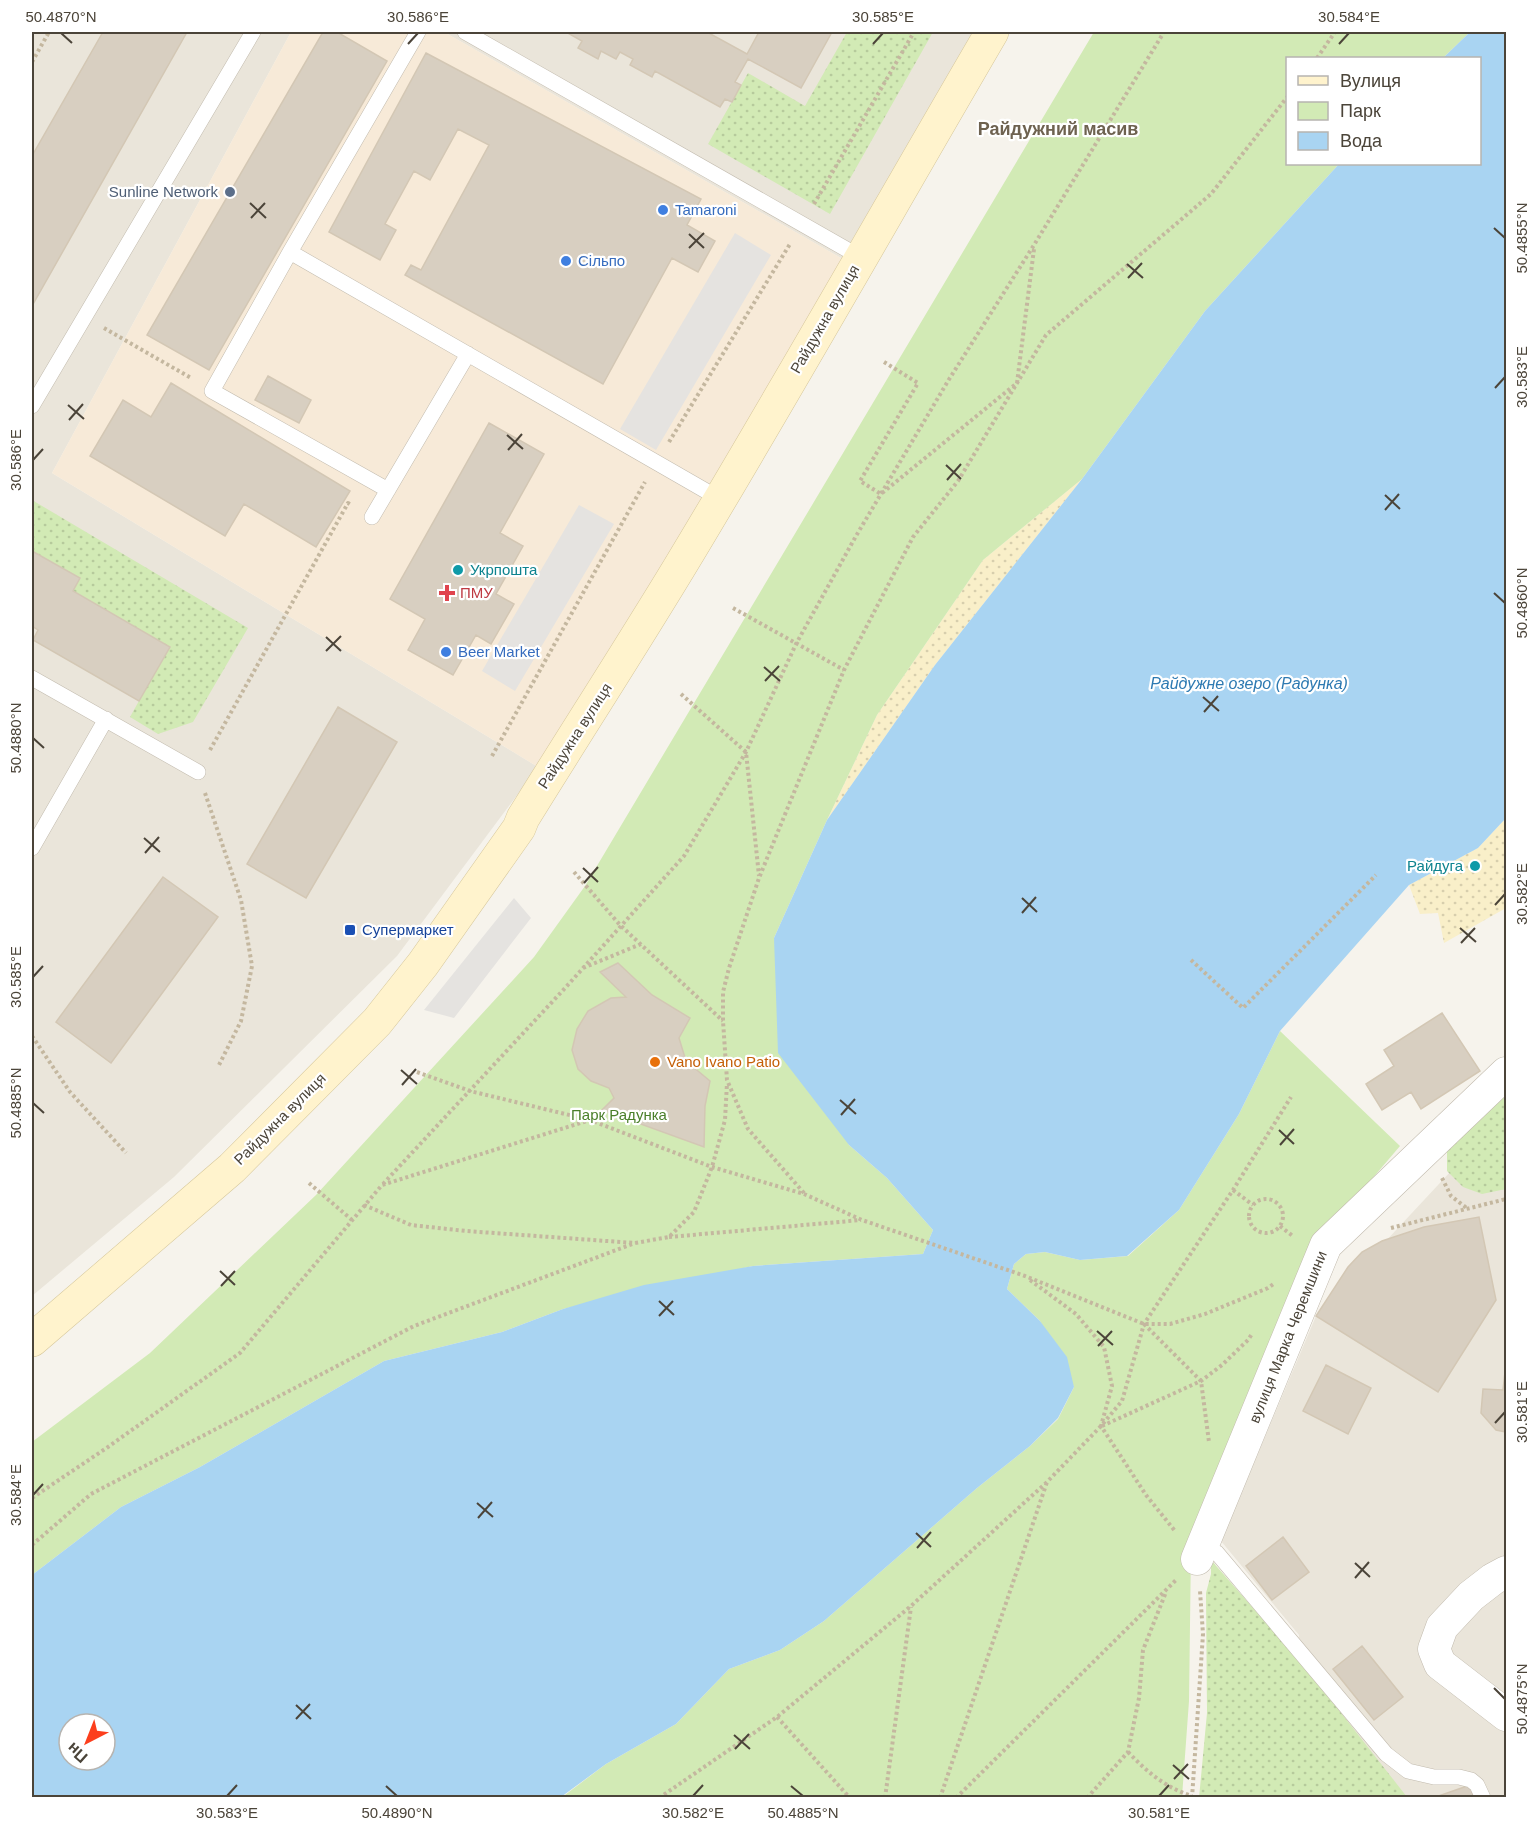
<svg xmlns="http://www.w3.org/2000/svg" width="1538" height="1829" font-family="Arial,sans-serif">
  <defs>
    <pattern id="grass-dots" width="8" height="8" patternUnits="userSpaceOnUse" patternTransform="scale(1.5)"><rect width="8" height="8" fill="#d2eab5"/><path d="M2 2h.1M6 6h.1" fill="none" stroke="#b6ca9c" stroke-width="1.8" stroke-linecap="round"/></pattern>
    <pattern id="sand-dots" width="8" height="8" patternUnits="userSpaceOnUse" patternTransform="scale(1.5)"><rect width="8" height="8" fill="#f9efc9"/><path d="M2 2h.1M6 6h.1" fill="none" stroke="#d7cead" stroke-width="1.8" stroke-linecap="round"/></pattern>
  </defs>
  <rect width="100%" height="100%" fill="#f6f3ec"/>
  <!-- residential -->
  <path fill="#eae5da" d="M32 32H291L52 473 538 767 397 956 174 1177 32 1296Z
    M444 32H976L848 262Z
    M1506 1112V1797H1260L1297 1672 1299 1635 1221 1541 1316 1316Z"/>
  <!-- commercial -->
  <path fill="#f7ead8" d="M291 32H444L848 262 538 767 52 473Z"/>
  <!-- grass -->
  <path fill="url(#grass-dots)" d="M847 32H933L830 214 708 144 748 73 805 106Z
    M32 500 248 628 193 722 158 734 130 717 169 647 73 591 80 578 32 551Z
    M1506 1085V1189L1482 1194 1463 1187 1447 1171V1141Z
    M1211 1560 1305 1667 1407 1797 1199 1798 1207 1713 1206 1593 1211 1574Z"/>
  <!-- sand -->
  <path fill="url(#sand-dots)" d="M1082 479 935 665 827 820 877 715 983 560Z
    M1506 818V908L1444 943 1438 913 1420 914 1409 885 1478 848Z"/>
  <!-- green -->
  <path fill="#d2eab5" d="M1094 32H1470L1443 58H1288V164H1339L1205 311 1082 479 983 560 877 715 827 820 774 938 849 1145 887 1178 933 1230 923 1254 753 1266 563 1309 502 1332 384 1361 200 1467 121 1507 32 1575V1442L150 1353 316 1195 534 957 585 886Z
    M1280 1031 1400 1146 1313 1248 1191 1548 1189 1701 1182 1797 561 1798 606 1764 676 1724 729 1669 780 1650 824 1621 977 1488 1030 1446 1058 1419 1074 1387 1040 1321 1007 1289 1014 1264 1026 1254 1045 1252 1080 1260 1128 1256 1179 1210 1239 1114Z"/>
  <!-- parking -->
  <path fill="#e5e3e0" d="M735 233 771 255 656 450 620 429Z
    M579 505 614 524 515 691 482 671Z
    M514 898 531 918 454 1018 424 1010Z"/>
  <!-- water -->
  <path fill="#a9d4f2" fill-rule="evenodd" d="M1470 32H1506V818L1478 848 1409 885 1280 1031 1239 1114 1179 1210 1127 1256 1080 1260 1045 1252 1026 1254 1014 1264 1007 1289 1040 1321 1067 1357 1074 1387 1058 1418 1030 1446 977 1488 824 1621 780 1650 729 1669 676 1724 606 1764 561 1797H32V1575L121 1507 200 1467 384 1361 502 1332 563 1309 644 1285 753 1266 923 1254 933 1230 887 1178 849 1145 778 1053 774 938 827 820 935 665 1082 479 1205 311 1339 164H1480V58H1443ZM69 1724H105V1760H69Z"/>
  <!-- building -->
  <path fill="#d8cfc1" stroke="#d3c7b4" stroke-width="1.5" d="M103 32H187L32 306V156Z
    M323 32H337L387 61 209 370 147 335Z
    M566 32H707L747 54 759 32H832L801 88 748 59 735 82 741 85 732 102 725 99 720 107 655 71 652 77 630 65 633 59 620 52 616 59 601 51 598 59 578 48 582 41Z
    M426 53 701 199 687 225 715 241 698 272 672 258 603 384 405 275 411 265 421 270 489 145 458 129 430 180 414 171 385 224 396 230 380 260 329 232Z
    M268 376 311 400 299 423 255 400Z
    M171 383 350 491 316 547 244 504 225 536 90 456 123 400 151 417Z
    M489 423 544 454 500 533 523 546 496 594 514 604 491 644 476 635 453 675 408 650 425 619 390 599Z
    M32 551 80 578 73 591 170 647 139 701 33 640 38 630 32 626Z
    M338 707 397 742 306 898 247 864Z
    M163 877 218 917 111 1063 56 1022Z
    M618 963 652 995 690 1018 679 1038 686 1061 710 1081 705 1106 704 1147 602 1110 614 1098 609 1088 591 1081 578 1069 572 1050 577 1029 588 1011 611 998 626 997 600 972Z
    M1442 1013 1480 1071 1421 1109 1411 1092 1382 1110 1366 1084 1394 1066 1384 1050Z
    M1479 1217 1496 1300 1438 1392 1316 1316 1348 1267 1362 1252 1382 1241 1424 1227Z
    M1326 1365 1371 1388 1348 1434 1303 1411Z
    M1505 1372H1506V1432L1496 1430 1481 1413 1483 1389 1503 1390Z
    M1283 1537 1309 1572 1272 1600 1246 1566Z
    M1362 1646 1403 1697 1374 1720 1333 1669Z
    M1470 1785 1474 1798H1433Z"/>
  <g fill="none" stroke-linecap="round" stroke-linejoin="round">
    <!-- lane casing -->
    <g stroke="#c2bbae" stroke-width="16">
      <path id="lane" d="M465 32 860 257
        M290 252 720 499
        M32 406 253 32
        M388 490 212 391 290 252 418 32
        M372 517 468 354
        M32 678 198 772
        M32 848 106 719
        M1201 1551 1211 1550 1217 1553 1386 1754 1408 1771 1434 1777H1459L1471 1780 1477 1785 1483 1798"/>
    </g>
    <!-- street casing -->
    <g stroke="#c2bbae" stroke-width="33">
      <path id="street" d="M1197 1559 1326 1245 1506 1073
        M1506 1572 1493 1579 1471 1596 1442 1627 1434 1649 1440 1664 1506 1715"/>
    </g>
    <!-- secondary casing -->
    <g stroke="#d6c79b" stroke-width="34">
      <path id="secondary" d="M32 1340 232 1168 377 1022 423 964 519 828 523 818C575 734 628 652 679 568 786 391 888 210 992 32"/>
    </g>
    <!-- path -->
    <path stroke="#c4b79f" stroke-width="4" stroke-dasharray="3 3" stroke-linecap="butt" d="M1317 58 1335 32
      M32 62 49 32
      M814 204 914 32
      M104 328 191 378
      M884 362 918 383 860 481 881 494 1017 383 1034 249
      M669 442 790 244
      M733 608 844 670
      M681 694 746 752 759 876
      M210 750 348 503 351 505
      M492 756 645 482
      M205 793 241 900 252 966 241 1021 218 1067
      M574 872 620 925 723 1021
      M1191 960 1243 1008 1376 875
      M583 968 641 944
      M32 1036 70 1092 126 1153
      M417 1072 470 1091 590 1120
      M1442 1178 1451 1196 1468 1209
      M309 1183 352 1220
      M383 1184 566 987 684 856 746 752 796 644 856 536 948 381 1034 245 1164 32
      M1233 1190 1253 1205
      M804 1193 748 1129 727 1080 723 1021V992L729 968 759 878 844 670 913 537 958 481 1046 335 1211 194 1288 96
      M1249 1216a17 17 0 1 1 34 0a17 17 0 1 1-34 0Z
      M364 1205 411 1225 466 1231 635 1243 669 1237 694 1212 712 1167 725 1120 727 1083
      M1280 1226 1294 1237
      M1391 1228 1506 1199
      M669 1237 861 1220
      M1030 1280 1076 1314 1104 1347 1112 1386 1101 1426 1146 1495 1175 1531
      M1144 1324 1201 1381 1209 1442
      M1102 1426 1201 1381 1222 1365 1248 1340 1252 1334
      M32 1498 108 1447 240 1353 382 1185 590 1120 712 1167 804 1194 862 1220 1025 1276 1144 1324H1170L1205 1314 1268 1288 1275 1283
      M32 1545 91 1494 414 1326 635 1243
      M777 1717 850 1798
      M1128 1752C1146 1771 1166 1788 1192 1796
      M659 1798 777 1717 911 1606 1047 1482 1101 1426 1122 1401 1144 1324 1233 1190 1291 1097
      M885 1798 911 1607
      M940 1798 1047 1482
      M956 1798 1176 1580
      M1087 1798 1128 1752 1139 1698 1143 1650 1166 1592
      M1192 1798 1203 1634 1200 1591"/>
    <!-- lane -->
    <use href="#lane" stroke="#fff" stroke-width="15"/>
    <!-- street -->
    <use href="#street" stroke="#fff" stroke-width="32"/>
    <!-- secondary -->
    <use href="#secondary" stroke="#fff3cd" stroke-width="33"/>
  </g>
  <!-- ticks -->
  <path fill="none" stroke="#4b4439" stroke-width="2" d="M61 33 72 43M408 44 418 33M873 44 883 33M1339 44 1349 33M250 203 266 218M251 218 265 203M1494 228 1505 238M689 234 704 248M689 248 704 233M1127 264 1143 278M1128 278 1142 263M1495 388 1505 377M68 405 84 419M69 420 83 404M507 435 523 449M508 450 522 434M33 460 43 449M946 465 961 479M947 480 961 464M1385 495 1400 509M1385 510 1399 494M1494 593 1505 603M326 637 341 651M326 651 341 636M764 667 780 681M765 681 779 666M1203 697 1219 711M1204 712 1218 696M33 738 44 748M144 838 160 852M145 853 159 837M583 868 598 882M584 883 598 867M1022 898 1037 912M1495 905 1505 894M1022 913 1036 897M1460 928 1476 942M1461 943 1475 928M33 977 43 966M401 1070 417 1084M402 1085 416 1069M840 1100 856 1114M33 1103 44 1113M841 1115 855 1099M1279 1130 1294 1144M1280 1145 1294 1129M220 1271 235 1285M221 1286 235 1271M659 1301 674 1315M659 1316 673 1301M1097 1331 1113 1345M1098 1346 1112 1331M1495 1423 1505 1412M33 1495 43 1484M477 1503 493 1517M478 1518 492 1502M916 1533 931 1547M917 1548 931 1532M1355 1563 1370 1577M1355 1578 1369 1562M1494 1688 1505 1699M296 1705 311 1719M296 1719 310 1704M734 1735 750 1749M735 1749 749 1734M1173 1765 1189 1779M1174 1779 1188 1764M386 1786 397 1796M791 1786 803 1796M227 1796 237 1785M693 1796 703 1785M1159 1796 1169 1785"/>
  <!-- markers -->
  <circle fill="#5c6f8a" stroke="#fff" stroke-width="2" cx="230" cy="192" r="6"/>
  <g fill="#3f7fe0" stroke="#fff" stroke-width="2">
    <circle cx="663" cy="210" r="6"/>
    <circle cx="566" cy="261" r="6"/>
    <circle cx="446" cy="652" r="6"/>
  </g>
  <g fill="#0f9aa8" stroke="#fff" stroke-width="2">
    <circle cx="458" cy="570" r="6"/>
    <circle cx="1475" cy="866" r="6"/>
  </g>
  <path fill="#e0444e" stroke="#fff" stroke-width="2" d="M444 584h6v6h6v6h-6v6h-6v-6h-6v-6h6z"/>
  <rect fill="#1a4fb4" stroke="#fff" stroke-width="2" x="344" y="924" width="12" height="12" rx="3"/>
  <circle fill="#e8710a" stroke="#fff" stroke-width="2" cx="655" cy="1062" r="6"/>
  <g text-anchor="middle" stroke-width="4.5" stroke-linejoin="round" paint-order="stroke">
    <!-- service labels -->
    <g font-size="15" fill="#4e5e75" stroke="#fff" text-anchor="end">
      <text x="218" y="197">Sunline Network</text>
    </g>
    <!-- shop labels -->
    <g font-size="15" fill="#366cbe" stroke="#fff" text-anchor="start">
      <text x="675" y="215">Tamaroni</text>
      <text x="578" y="266">Сільпо</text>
      <text x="458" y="657">Beer Market</text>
    </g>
    <!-- street labels -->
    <g font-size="15" fill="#4b4439" stroke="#fff">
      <text transform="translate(825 319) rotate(-60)" y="5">Райдужна вулиця</text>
      <text transform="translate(575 736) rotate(-57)" y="5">Райдужна вулиця</text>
      <text transform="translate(280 1119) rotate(-45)" y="5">Райдужна вулиця</text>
      <text transform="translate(1288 1337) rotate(-68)" y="5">вулиця Марка Черемшини</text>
    </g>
    <!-- culture labels -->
    <g font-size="15" fill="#0d838f" stroke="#fff" text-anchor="start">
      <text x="470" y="575">Укрпошта</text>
      <text x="1463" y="871" text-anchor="end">Райдуга</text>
    </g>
    <!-- health labels -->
    <g font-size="15" fill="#be3a42" stroke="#fff" text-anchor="start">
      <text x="460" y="598">ПМУ</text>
    </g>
    <!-- transit labels -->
    <g font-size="15" fill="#164399" stroke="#fff" text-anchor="start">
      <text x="362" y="935">Супермаркет</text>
    </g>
    <!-- food labels -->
    <g font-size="15" fill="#c56008" stroke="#fff" text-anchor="start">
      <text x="667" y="1067">Vano Ivano Patio</text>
    </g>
    <!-- park labels -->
    <g font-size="15" fill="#4a7f2a" stroke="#fff">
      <text x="619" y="1120">Парк Радунка</text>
    </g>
    <!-- water labels -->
    <g font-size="16" font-style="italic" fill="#2e7ab2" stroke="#fff">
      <text x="1249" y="689">Райдужне озеро (Радунка)</text>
    </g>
    <!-- quarter labels -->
    <g font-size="18" font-weight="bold" fill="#6e6250" stroke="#fff">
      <text x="1058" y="135">Райдужний масив</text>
    </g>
  </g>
  <!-- border -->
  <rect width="1538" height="1829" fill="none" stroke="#ffffff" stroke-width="66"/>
  <!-- legend -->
  <rect x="1286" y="57" width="195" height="108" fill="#ffffff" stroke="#b7b4b0" stroke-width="1.5"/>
  <rect x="1298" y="76" width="30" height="9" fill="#fff3cd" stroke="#b7b4b0" stroke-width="1.5"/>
  <text x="1340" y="87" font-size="18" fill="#4b4439">Вулиця</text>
  <rect x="1298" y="102" width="30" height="18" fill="#d2eab5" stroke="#b7b4b0" stroke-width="1.5"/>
  <text x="1340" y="117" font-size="18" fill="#4b4439">Парк</text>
  <rect x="1298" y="132" width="30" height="18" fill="#a9d4f2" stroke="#b7b4b0" stroke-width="1.5"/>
  <text x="1340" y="147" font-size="18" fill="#4b4439">Вода</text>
  <!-- north arrow -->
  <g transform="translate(87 1742) rotate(222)"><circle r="28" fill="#ffffff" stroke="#b7b4b0" stroke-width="1.5"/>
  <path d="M0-4.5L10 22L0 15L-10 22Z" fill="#fc3f1d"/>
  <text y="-9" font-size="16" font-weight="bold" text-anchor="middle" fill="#4b4439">Пн</text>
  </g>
  <rect x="33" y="33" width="1472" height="1763" fill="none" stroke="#4b4439" stroke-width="2"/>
  <g font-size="15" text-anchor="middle" fill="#4b4439">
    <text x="61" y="22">50.4870°N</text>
    <text x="418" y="22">30.586°E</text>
    <text x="883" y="22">30.585°E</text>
    <text x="1349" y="22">30.584°E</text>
    <text transform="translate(1522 238) rotate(-90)" y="5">50.4855°N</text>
    <text transform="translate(1522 377) rotate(-90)" y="5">30.583°E</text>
    <text transform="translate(16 460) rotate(-90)" y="5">30.586°E</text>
    <text transform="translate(1522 603) rotate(-90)" y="5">50.4860°N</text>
    <text transform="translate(16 738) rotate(-90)" y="5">50.4880°N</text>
    <text transform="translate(1522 894) rotate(-90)" y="5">30.582°E</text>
    <text transform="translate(16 977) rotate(-90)" y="5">30.585°E</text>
    <text transform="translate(16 1103) rotate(-90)" y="5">50.4885°N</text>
    <text transform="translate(1522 1412) rotate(-90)" y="5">30.581°E</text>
    <text transform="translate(16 1495) rotate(-90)" y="5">30.584°E</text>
    <text transform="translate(1522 1699) rotate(-90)" y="5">50.4875°N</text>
    <text x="227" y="1818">30.583°E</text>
    <text x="397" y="1818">50.4890°N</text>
    <text x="693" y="1818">30.582°E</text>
    <text x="803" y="1818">50.4885°N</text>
    <text x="1159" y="1818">30.581°E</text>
  </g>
</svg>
